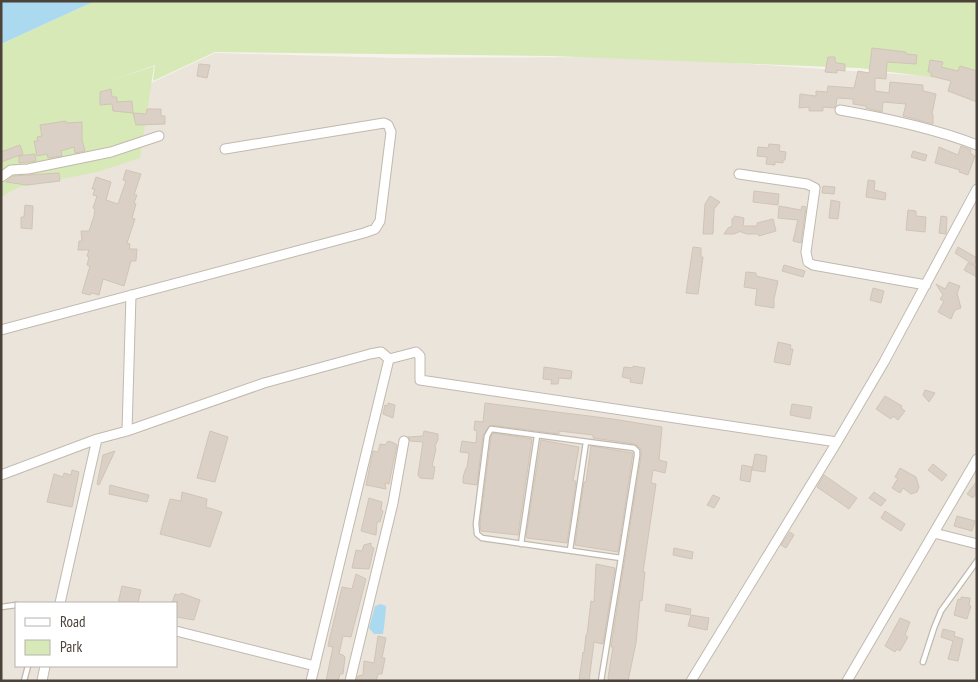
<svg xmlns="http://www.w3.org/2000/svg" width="978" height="682" font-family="'PT Sans Narrow',sans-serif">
  <rect width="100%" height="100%" fill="#f6f2ec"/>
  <!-- residential -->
  <path fill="#eae4da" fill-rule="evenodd" d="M215 53 394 58 648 57 924 76 977 82V681H1V127L147 85ZM16 603H176V666H16Z"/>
  <!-- green -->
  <path fill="#d6e9b6" d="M95 1H977V83L859 68 552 56 215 52 153 81 155 65 103 84 154 66 140 158 97 172 19 187 1 197V44Z"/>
  <!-- water -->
  <path fill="#abd9f0" d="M1 1H95L1 44Z
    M381 604 386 606C386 611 384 630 383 634H374L369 628 375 606Z"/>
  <!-- building -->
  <path fill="#dad0c5" stroke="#d2c4b5" d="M872 48 906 52V54L917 55 916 64 887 62 886 79 875 78V91L889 93 890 82 923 85V91L936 94 932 114 933 115V124L903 116 906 104 883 102 882 112 866 108V106L853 104V99L837 98 836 105 834 108 823 107V111H809V107L799 108 800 94 816 96V91L827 92 828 86 854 88 858 71 869 73Z
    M828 57H835V62L837 63 845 64V71L837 70V73L825 72Z
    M930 60 943 62 941 67 958 71 960 66 977 71V102L948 91 951 81 931 76V72H928Z
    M199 64 210 65 207 78 197 76Z
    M111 89 112 97H117V102L132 101 133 113 113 111 112 104 100 105V92Z
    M147 109H161V116H165V124L136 125 133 113 146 114Z
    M66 121V123L82 122V140L85 151 75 153 74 147 61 151 62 156 48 158 47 154 37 156 34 141H38L37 137 42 136 40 125Z
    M769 144 780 145 779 151 786 152 785 160H783V163L775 162V165L766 164 767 157 757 156 758 147 768 148Z
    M20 145 23 154 1 162V152Z
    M961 146 971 150 970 153 975 156 968 175 959 172 960 170 935 163 939 147 958 155Z
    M913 151 927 155 925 161 911 157Z
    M35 154 36 161 19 163V156Z
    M126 170 141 174 134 195H137L134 203 136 204 132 218 135 219 127 243 130 244 129 249H137L136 261H131L124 286 103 279 99 295 92 293 90 295 82 293 90 266 87 265 89 257 87 256 89 250H78L79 241H82L81 231H89L94 216 95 209 93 208 97 196 93 195 95 189H92L96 177 111 182 106 200 118 204 126 181 123 180Z
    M59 173 60 181 27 185 6 182 13 176Z
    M868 180 875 181 874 190 886 193 885 200 866 197Z
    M823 186 835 187 834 194 822 193Z
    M754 191 779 194 778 205 753 202Z
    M710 196 720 202 714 209 713 234H703L705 204Z
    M831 200 840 202 838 219 829 218Z
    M25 205 33 206 32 229 21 228V217H24Z
    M779 206 801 210 802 206 806 207 801 243 793 241 798 220 778 218Z
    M908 210 916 211V216L926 217 925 232 906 230Z
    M735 216 744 218 743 226H757V223L773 219 776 231 759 236 758 234H747L741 232V231L734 234H724L728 228 732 226V219Z
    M941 216 947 217 946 234 939 233Z
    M693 247 701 248V257H703L698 294 686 293Z
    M958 247 977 258 974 265 955 253Z
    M968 263 977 267V277L964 270Z
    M784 265 805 271 803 277 782 271Z
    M746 272 756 273V276L778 281 774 299V308L755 305 757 289 744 287Z
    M949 282 960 286 957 293 961 308 955 310 951 319 938 312 944 301 940 299 943 295 936 284 945 289Z
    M873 288 884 291 881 303 870 300Z
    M778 342 791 345 790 349H793L790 365 774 362Z
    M633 366 645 368 642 384 630 382 631 379 622 377 624 367 633 368Z
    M544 367 572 371 571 379 559 378 558 384H551L552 380 543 379Z
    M925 390 935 393 929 402 923 395Z
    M885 396 902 406 901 408 905 411 898 420 893 416 891 419 876 409Z
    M388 403 395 405 393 418 383 414 385 405 388 406Z
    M485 403 613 419 662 427 659 460 667 462 665 473 653 470 651 483 656 484 643 572H645L642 601 640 600 636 643 628 681H609L608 678 613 647H611L641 457V449L635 444 593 438V435L559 431V434L490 425 483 435 477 485 463 483V477L466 468H467L469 453 460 452 462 441 476 443 477 431 474 430 475 421 483 422Z
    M792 404 812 407 810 419 790 415Z
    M210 431 228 437 215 482 197 478Z
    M424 431 438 434V440L435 446 436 449 432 466 435 467 433 479 420 478 418 475 423 442 410 441 408 437 423 436Z
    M493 433 532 439 518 535 481 531 480 524 491 437Z
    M541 440 579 447 573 481H576L567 543 527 538 526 536Z
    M388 441 394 443 397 445 389 484 385 483 386 489 366 485 373 451 378 452 380 444 385 445Z
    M591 446 633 453 618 552 575 545 584 482H586Z
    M115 451 99 485 97 484 103 455Z
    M755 454 767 456 765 472 752 470Z
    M933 464 947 475 942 481 928 470Z
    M742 465 752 467 750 482 740 480Z
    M900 468 916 477 919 487 917 492 911 494 903 488 900 493 892 488 898 478 895 477Z
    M72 470 79 472 72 507 47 502 54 474 63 477 64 473 71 475Z
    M824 475 857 498 849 509 817 487Z
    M977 481V492L973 498 967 494Z
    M110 485 149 495 147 502 109 494Z
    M182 492 207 499 206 507 222 512 210 547 160 534 170 499 181 501Z
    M874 492 886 500 881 506 869 498Z
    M713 495 720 498 714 508 707 505Z
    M369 498 382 502 381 510 383 511 380 522H377L376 535 361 531Z
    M885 511 905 524 901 531 881 518Z
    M957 516 975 521 972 531 954 526Z
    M790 532 794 535 786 548 781 545Z
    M371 543V547L374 548 369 569 352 568 356 550 362 551 364 545Z
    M674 548 693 552 692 559 673 555Z
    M596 564 615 568 603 644 594 642 589 681H579L583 652 584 653 586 635H587L591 601 594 602Z
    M356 574 366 579 351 637 343 636 339 654 343 655 345 657 343 674H340L338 681H326L333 647 328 646 329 641 342 587 352 589Z
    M122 586 141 590 138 603H118Z
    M181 593 200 600 194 620 176 617V603H172L175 594 179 595Z
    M961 597 970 598 969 606H971L967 619 954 615 958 599 961 600Z
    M666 604 691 609 690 615 665 611Z
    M691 615 709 618 707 630 688 626Z
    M900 618 910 622 905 635 908 637 900 651 897 649 895 652 885 646Z
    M943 629 955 632 954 636 963 639 958 661 948 659 953 641 941 637Z
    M378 636 386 638 382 658H385L382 674H378L376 681H356L358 676 363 675 364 661 374 663Z"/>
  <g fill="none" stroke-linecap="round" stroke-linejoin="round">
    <!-- lane casing -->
    <g stroke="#c1b9ae" stroke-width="7">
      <path id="lane" d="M491 429 634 448 637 451V456L621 558 482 538 477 534 476 524 487 436Z
        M521 544 537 436
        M570 550 586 442
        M1 607 16 605
        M923 662 934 628 941 611 977 561
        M24 681 28 666
        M601 681 621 558"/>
    </g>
    <!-- street casing -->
    <g stroke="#c1b9ae" stroke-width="11">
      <path id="street" d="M840 110C886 118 933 128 977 145
        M739 174 807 184 815 188 806 252 808 262 813 265 926 285
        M1 177 11 170 28 169 111 152 159 136
        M1 330 364 233 375 229 380 221 391 132 388 125 384 123 225 149
        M127 431 131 295
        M1 475 97 439 127 431 264 383 370 354 381 352 389 359 416 352 420 356V380L837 442
        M934 533 977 544
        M60 603 97 439
        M176 631 315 666
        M42 681 45 666
        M311 681 389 359
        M350 681 393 503 404 441
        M691 681 837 442 884 362 977 189
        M847 681 977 459"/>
    </g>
    <!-- lane -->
    <use href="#lane" stroke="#fff" stroke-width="4.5"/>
    <!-- street -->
    <use href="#street" stroke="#fff" stroke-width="9"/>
  </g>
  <!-- border -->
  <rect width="978" height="682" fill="none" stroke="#4b4239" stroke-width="5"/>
  <!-- legend -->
  <rect x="15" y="602" width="162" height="65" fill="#ffffff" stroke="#b7b3b0"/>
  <rect x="25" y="618" width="25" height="8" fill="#ffffff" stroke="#b7b3b0"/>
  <text x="60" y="627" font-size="15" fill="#4b4239">Road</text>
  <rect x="25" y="640" width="25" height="15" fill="#d6e9b6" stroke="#b7b3b0"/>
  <text x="60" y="652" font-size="15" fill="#4b4239">Park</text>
</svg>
